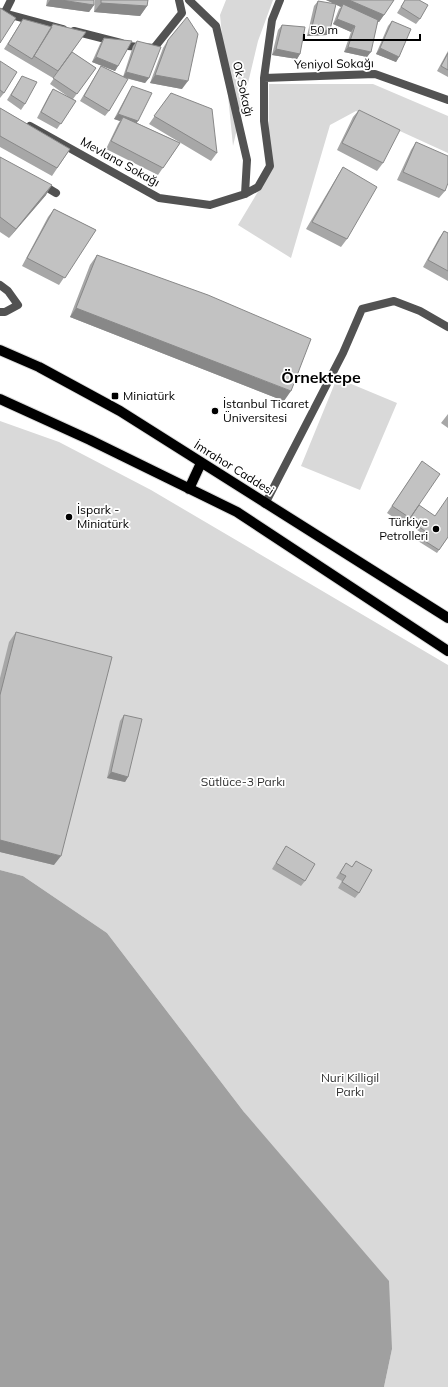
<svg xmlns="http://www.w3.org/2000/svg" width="448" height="1387" font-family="Mulish,sans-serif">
  <rect width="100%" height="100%" fill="#fff"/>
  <!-- green -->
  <path fill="#d9d9d9" d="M226 0H273L258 41 233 146 220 15Z
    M269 84H373L448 116V153L356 111 330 125 291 258 238 225 268 175Z
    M337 378 397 403 360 490 301 466Z
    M0 421 59 442 151 490 448 665V1387H384L392 1349 244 1112 107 933 23 876 0 870Z"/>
  <!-- water -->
  <path fill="#a0a0a0" d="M0 870 23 876 107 933 244 1112 389 1281 392 1349 384 1387H0Z"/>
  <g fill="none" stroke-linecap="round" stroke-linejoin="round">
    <!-- primary casing -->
    <g stroke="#dbdbdb" stroke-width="12">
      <path id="primary" d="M0 350 39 367 120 411 448 618
        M0 399 90 440 237 512 448 651
        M189 489 201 463"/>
    </g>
    <!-- street -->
    <path stroke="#525252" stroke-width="8" d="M189 0 216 26 247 160 245 194
      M0 12 63 29
      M4 14 11 0
      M74 31 121 43 128 46 154 48 182 13 179 0
      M264 78 375 74 448 100
      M30 126 159 198 210 205 245 194 258 187 270 166 264 121V78L272 20 280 0
      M41 184 56 193
      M0 285 8 291 18 305 5 312H0
      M265 504 343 353 362 309 394 301 420 311 448 327"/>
    <!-- primary -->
    <use href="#primary" stroke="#000" stroke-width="10"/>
  </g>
  <!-- wall -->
  <path fill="#a7a7a7" d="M47 0H94V5L89 12 46 6Z
    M95 0H148L147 6 140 16 94 12Z
    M326 0H394L379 22H378L367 57 344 52 351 32 333 24 339 9 341 7Z
    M405 0H419L420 19 416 24 397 13Z
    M318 1 330 30 327 35 307 36 314 6Z
    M23 19 52 27 86 32 53 78 4 49Z
    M392 21 399 57 396 62 376 54 388 26Z
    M282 25 300 54 297 59 272 55 278 30Z
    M104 38 118 66 115 71 92 62 100 44Z
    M168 40 182 89 150 83 163 48Z
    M137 41 149 78 145 83 125 78 109 111 105 116 80 101 101 66 123 77 133 46Z
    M448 51V77L437 71Z
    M72 52 96 68 73 99 76 101 57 129 37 118 49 95 53 89 70 98 50 84Z
    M0 61 4 93 0 98Z
    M22 76 25 104 21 110 7 100Z
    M132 86 137 123 180 143 158 175 106 149 118 124 120 121 114 119 129 91Z
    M171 93 217 153 211 161 149 124Z
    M0 108 70 149 52 176 0 147Z
    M359 110 383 163 377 171 337 150 353 117Z
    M416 142 445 191 439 198 397 180 411 150Z
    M0 157 46 195 9 238 0 232Z
    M343 167 347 239 341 247 306 229 338 175Z
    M54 209 96 230 59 285 22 266 48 217Z
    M444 231 448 233V281L423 267 439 238Z
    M97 255 284 401 70 317 90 265Z
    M448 414V428L441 423Z
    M422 461 419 505 448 537 437 553 418 541 423 534 407 523 409 520 405 525 387 513Z
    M16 632 54 865 0 852V678L9 642Z
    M124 715 128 777 125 782 107 778 120 721Z
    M286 846 305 881 301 886 272 869Z
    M356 861 359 893 355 898 338 888 342 881 336 878 346 863 352 867Z"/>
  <!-- shaded-wall -->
  <path fill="#888" d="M50 0H61L94 5 89 12 46 6Z
    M326 0H349L384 15 379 22 342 7 343 4 341 7Z
    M101 3 147 6 140 16 94 12Z
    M337 19 355 26 351 32 333 24Z
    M330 30 327 35 307 36 311 31Z
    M348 47 371 52 367 57 344 52Z
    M380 48 399 57 396 62 376 54Z
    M276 49 300 54 297 59 272 55Z
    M96 57 118 66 115 71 92 62Z
    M126 72 149 78 145 83 123 77Z
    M155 75 188 81 182 89 150 83Z
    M118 114 138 121 135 126 123 117 120 121 114 119Z
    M52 185 46 195 9 238 16 229Z
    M76 308 291 391 284 401 70 317Z
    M111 772 128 777 125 782 107 778Z
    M0 840 61 856 54 865 0 852Z"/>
  <!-- building -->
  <path fill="#c2c2c2" stroke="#888" d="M61 0H94V5Z
    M101 0H148L147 6 101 3Z
    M349 0H394L384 15Z
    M405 0H419L428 5 420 19 401 7Z
    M318 1 336 4 330 30 311 31Z
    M343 4 378 20 371 52 348 47 355 26 337 19Z
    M0 8 16 18 0 43Z
    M187 17 198 34 188 81 155 75 168 40Z
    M23 19 52 27 32 59 8 44Z
    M392 21 411 29 399 57 380 48Z
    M53 24 86 32 58 71 34 56Z
    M282 25 305 27 300 54 276 49Z
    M104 38 132 41 118 66 96 57Z
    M137 41 161 47 149 78 126 72Z
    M72 52 96 68 77 94 53 78Z
    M448 53V70L441 66Z
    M0 61 17 72 4 93 0 90Z
    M101 66 128 79 109 111 84 96Z
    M22 76 37 82 25 104 11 95Z
    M132 86 152 93 138 121 118 114Z
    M53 89 76 101 61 124 41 112Z
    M171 93 212 109 217 153 154 116Z
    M0 108 70 149 57 168 0 136Z
    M359 110 400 130 383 163 342 143Z
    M123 117 180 143 163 168 111 141Z
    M416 142 448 156V183L445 191 403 172Z
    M0 157 52 185 16 229 0 217Z
    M343 167 377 187 347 239 312 222Z
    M54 209 96 230 65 278 27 258Z
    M444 231 448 233V271L428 260Z
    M97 255 208 295 311 339 291 391 76 308Z
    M422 461 440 474 410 518 392 506Z
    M448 497V537L439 550 420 538 425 531 409 520 419 505 435 516Z
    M16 632 112 657 61 856 0 840V695Z
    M124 715 142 719 128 777 111 772Z
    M286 846 315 864 305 881 276 863Z
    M356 861 372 870 359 893 342 882 346 876 340 873 346 863 352 867Z"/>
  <!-- markers -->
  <g fill="#000" stroke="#fff" stroke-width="1.5">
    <rect x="111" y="392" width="8" height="8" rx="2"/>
    <circle cx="215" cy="411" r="4"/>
    <circle cx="69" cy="517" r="4"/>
    <circle cx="436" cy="529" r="4"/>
  </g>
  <g text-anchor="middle" stroke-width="3.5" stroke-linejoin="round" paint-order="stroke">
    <!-- street labels -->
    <g font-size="12" fill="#000" stroke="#fff">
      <text transform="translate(334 64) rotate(-1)" y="4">Yeniyol Sokağı</text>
      <text transform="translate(243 89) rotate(77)" y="4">Ok Sokağı</text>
      <text transform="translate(120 162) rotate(29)" y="4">Mevlana Sokağı</text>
      <text transform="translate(234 468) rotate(32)" y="4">İmrahor Caddesi</text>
    </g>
    <!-- poi labels -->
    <g font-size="12" fill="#000" stroke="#fff" text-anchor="start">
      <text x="123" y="400">Miniatürk</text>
      <text x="223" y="408">İstanbul Ticaret<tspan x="223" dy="14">Üniversitesi</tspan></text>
      <text x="77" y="514">İspark -<tspan x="77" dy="14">Miniatürk</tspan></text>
      <text x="428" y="526" text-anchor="end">Türkiye<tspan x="428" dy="14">Petrolleri</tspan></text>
    </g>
    <!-- park labels -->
    <g font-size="12" fill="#303030" stroke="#fff">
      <text x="243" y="786">Sütlüce-3 Parkı</text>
      <text x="350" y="1082">Nuri Killigil<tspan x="350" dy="14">Parkı</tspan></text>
    </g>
    <!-- district labels -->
    <g font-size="16" font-weight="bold" fill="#000" stroke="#fff">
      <text x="321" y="383">Örnektepe</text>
    </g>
  </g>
  <!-- scale -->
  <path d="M304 34v6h116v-6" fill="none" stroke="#000000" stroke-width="2"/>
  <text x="310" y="34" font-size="12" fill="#000000" stroke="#ffffff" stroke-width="3" paint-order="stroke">50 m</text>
</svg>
